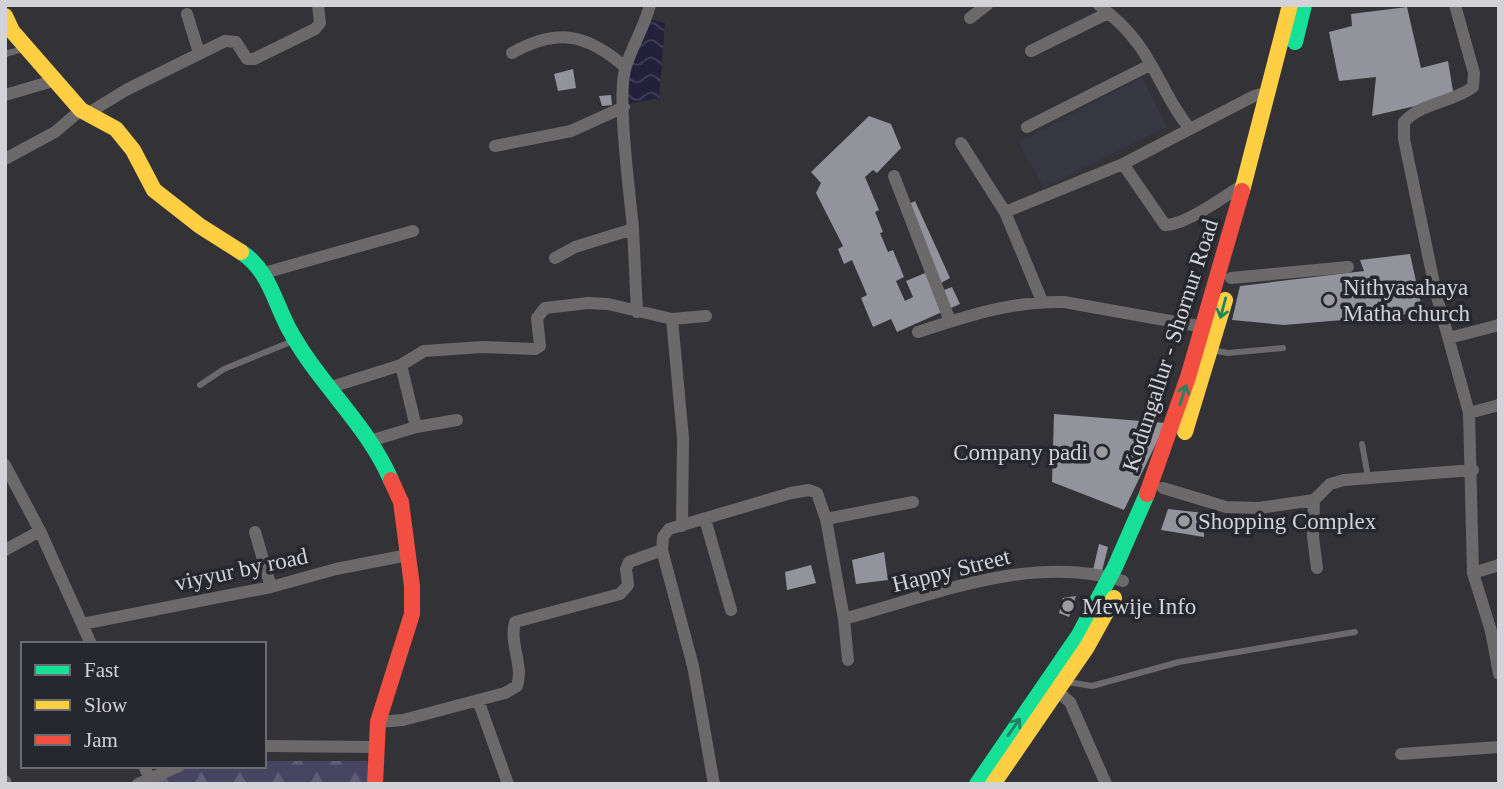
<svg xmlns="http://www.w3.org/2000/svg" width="1504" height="789" font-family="Georgia,serif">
  <defs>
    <pattern id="forest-firs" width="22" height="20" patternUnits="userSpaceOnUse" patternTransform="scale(1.75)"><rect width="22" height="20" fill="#464460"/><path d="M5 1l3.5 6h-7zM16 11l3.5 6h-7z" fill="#605e76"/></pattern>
    <pattern id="water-waves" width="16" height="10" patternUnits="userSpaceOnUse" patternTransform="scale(1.75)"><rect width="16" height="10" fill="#22203b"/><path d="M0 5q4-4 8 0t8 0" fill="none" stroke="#414057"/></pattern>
  </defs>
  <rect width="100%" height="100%" fill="#323237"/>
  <!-- built -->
  <path fill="#373743" d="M1142 77 1167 127 1044 188 1018 142Z"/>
  <!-- forest -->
  <path fill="url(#forest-firs)" d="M264 761H373L368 784H148L192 766H264Z"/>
  <!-- water -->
  <path fill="url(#water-waves)" d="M650 19 665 23 659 98 628 104 629 69Z"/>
  <!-- building -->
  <path fill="#93939c" d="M1407 7 1421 68 1448 61 1454 97 1372 116 1376 77 1339 81 1329 32 1352 26 1351 14Z
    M573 69 576 88 558 91 554 74Z
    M611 95 612 105 602 106 599 96Z
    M869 116 891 124 901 148 877 173 873 170 865 177 879 210 875 212 883 232 880 233 888 252 893 250 904 277 896 281 905 301 913 297 906 281 925 273 932 266 905 206 915 201 950 278 941 283 944 290 952 287 960 304 897 332 891 319 873 327 861 298 867 295 852 260 844 264 838 249 843 246 816 193 821 183 811 172Z
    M1410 254 1423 313 1284 325 1232 320 1240 286 1364 271 1360 260Z
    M1054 414 1166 423 1124 510 1052 482Z
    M1168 509 1204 513V537L1161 530Z
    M1099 544 1108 547 1102 571 1093 570Z
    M884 552 888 580 856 584 852 560Z
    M811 565 816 583 787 590 785 572Z
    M1076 596 1069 617 1059 613 1063 598Z"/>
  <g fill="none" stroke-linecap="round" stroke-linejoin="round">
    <!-- lane -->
    <path stroke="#6b696a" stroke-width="6" d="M5 54 23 49
      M1211 350 1228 353 1283 348
      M200 385 224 369 293 341
      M1362 444 1368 477
      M1068 682 1092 686 1179 662 1355 632"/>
    <!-- street -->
    <path stroke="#6b696a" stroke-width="12" d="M1099 5C1113 17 1127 28 1138 44 1158 71 1168 103 1190 129L1254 96 1269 92
      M1455 5 1474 73 1473 87C1452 103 1422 102 1404 122V139L1436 293 1469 413 1473 573 1491 631 1499 674
      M187 14 199 53
      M970 18 987 5
      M1031 51 1108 13
      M512 53C557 28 586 33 625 67
      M5 95 53 81
      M90 112 126 90 225 41 236 42 247 59H254L315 29 320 23 318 5
      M1027 127 1150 65
      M961 143 1005 212 1042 301
      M495 146 571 131 624 107
      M5 159 55 132 81 110
      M1123 164 1190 129
      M894 176 950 321
      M1005 212 1123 164 1165 225C1185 226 1226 195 1244 184
      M633 229 637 312
      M555 258 575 247 633 229C630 194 616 94 626 66 633 44 644 28 650 5
      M264 273 413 231
      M1231 278 1348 267
      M672 319 683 438 682 526
      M918 332C968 316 1010 301 1064 302L1204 327
      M1449 338 1499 325
      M401 365 416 427
      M328 388 401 365 424 351 482 347 535 349 540 346 537 318 545 308 588 303 608 304 672 319 706 316
      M1469 413 1499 405
      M370 441 416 427 457 420
      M5 465 40 531 91 644
      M1163 488 1226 507 1259 508 1314 500 1330 484 1344 480 1473 470
      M1314 500 1313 537 1317 568
      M705 519 731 610
      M826 519 913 502
      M255 532 271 587
      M5 550 40 531
      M1473 573 1499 565
      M82 624 271 587 336 569 408 555
      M848 660 844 619C933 595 1031 553 1123 581
      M1058 692 1070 702 1106 784
      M478 700 508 784
      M378 722 403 720 505 693 517 686C524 665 509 644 515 622L620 594 628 585 626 569 629 562 662 550
      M264 746 376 747
      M1401 754 1499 747
      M144 766 150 779
      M5 781 6 784
      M138 784 179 766
      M714 784 693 666 662 550 663 537 669 529 791 493 809 490 817 493 826 519 844 619"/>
    <!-- fast -->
    <path stroke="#16e098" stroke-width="16" d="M1295 42 1304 5
      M241 252C269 270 274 301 289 329 318 383 367 424 391 480
      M977 784 1079 635 1115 567 1147 494"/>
    <!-- slow -->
    <path stroke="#ffcf43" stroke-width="16" d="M5 16 12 31 81 110 116 129 133 150 154 190 200 226 241 252
      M1242 191 1290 5
      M1185 432 1225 300
      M993 784 1087 647 1114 598"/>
    <!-- jam -->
    <path stroke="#f24e42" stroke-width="16" d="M1147 494 1188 377 1242 191
      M375 784 378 722 412 614V586L401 502 391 480"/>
  </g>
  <!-- one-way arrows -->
  <defs><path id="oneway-shaft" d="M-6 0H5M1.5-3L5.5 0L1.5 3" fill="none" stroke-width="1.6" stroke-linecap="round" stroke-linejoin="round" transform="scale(1.75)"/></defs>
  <g stroke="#1e8463">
    <use href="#oneway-shaft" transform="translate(1223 308) rotate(105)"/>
    <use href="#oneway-shaft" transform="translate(1183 395) rotate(-72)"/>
    <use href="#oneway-shaft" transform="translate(1014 727) rotate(-55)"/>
  </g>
  <!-- markers -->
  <g fill="#9a9a9f" stroke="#27272e" stroke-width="2.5">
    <circle cx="1329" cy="300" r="7"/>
    <circle cx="1102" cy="452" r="7"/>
    <circle cx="1184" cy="521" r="7"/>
    <circle cx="1068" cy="606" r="7"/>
  </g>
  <g text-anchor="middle" stroke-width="7" stroke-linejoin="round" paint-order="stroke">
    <!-- poi labels -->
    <g font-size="23" fill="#d2d2d7" stroke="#27272e" text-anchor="start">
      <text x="1343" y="295">Nithyasahaya<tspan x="1343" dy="26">Matha church</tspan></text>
      <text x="1088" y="460" text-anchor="end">Company padi</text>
      <text x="1198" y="529">Shopping Complex</text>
      <text x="1082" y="614">Mewije Info</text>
    </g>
    <!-- street labels -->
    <g font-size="23" fill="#d2d2d7" stroke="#27272e">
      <text transform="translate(1170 345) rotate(-72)" y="8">Kodungallur - Shornur Road</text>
      <text transform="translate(241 569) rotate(-12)" y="8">viyyur by road</text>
      <text transform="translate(951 570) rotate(-14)" y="8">Happy Street</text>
    </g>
  </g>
  <!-- border -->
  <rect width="1504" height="789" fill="none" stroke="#d2d2d7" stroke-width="14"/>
  <!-- legend -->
  <rect x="21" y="642" width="245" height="126" fill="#27272e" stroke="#6b6b72" stroke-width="2"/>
  <rect x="35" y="665" width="35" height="10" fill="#16e098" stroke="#6b6b72" stroke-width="2"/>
  <text x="84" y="677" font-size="21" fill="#d2d2d7">Fast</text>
  <rect x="35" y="700" width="35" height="10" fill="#ffcf43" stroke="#6b6b72" stroke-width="2"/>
  <text x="84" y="712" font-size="21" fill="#d2d2d7">Slow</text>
  <rect x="35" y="735" width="35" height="10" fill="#f24e42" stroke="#6b6b72" stroke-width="2"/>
  <text x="84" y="747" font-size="21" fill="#d2d2d7">Jam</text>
</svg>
